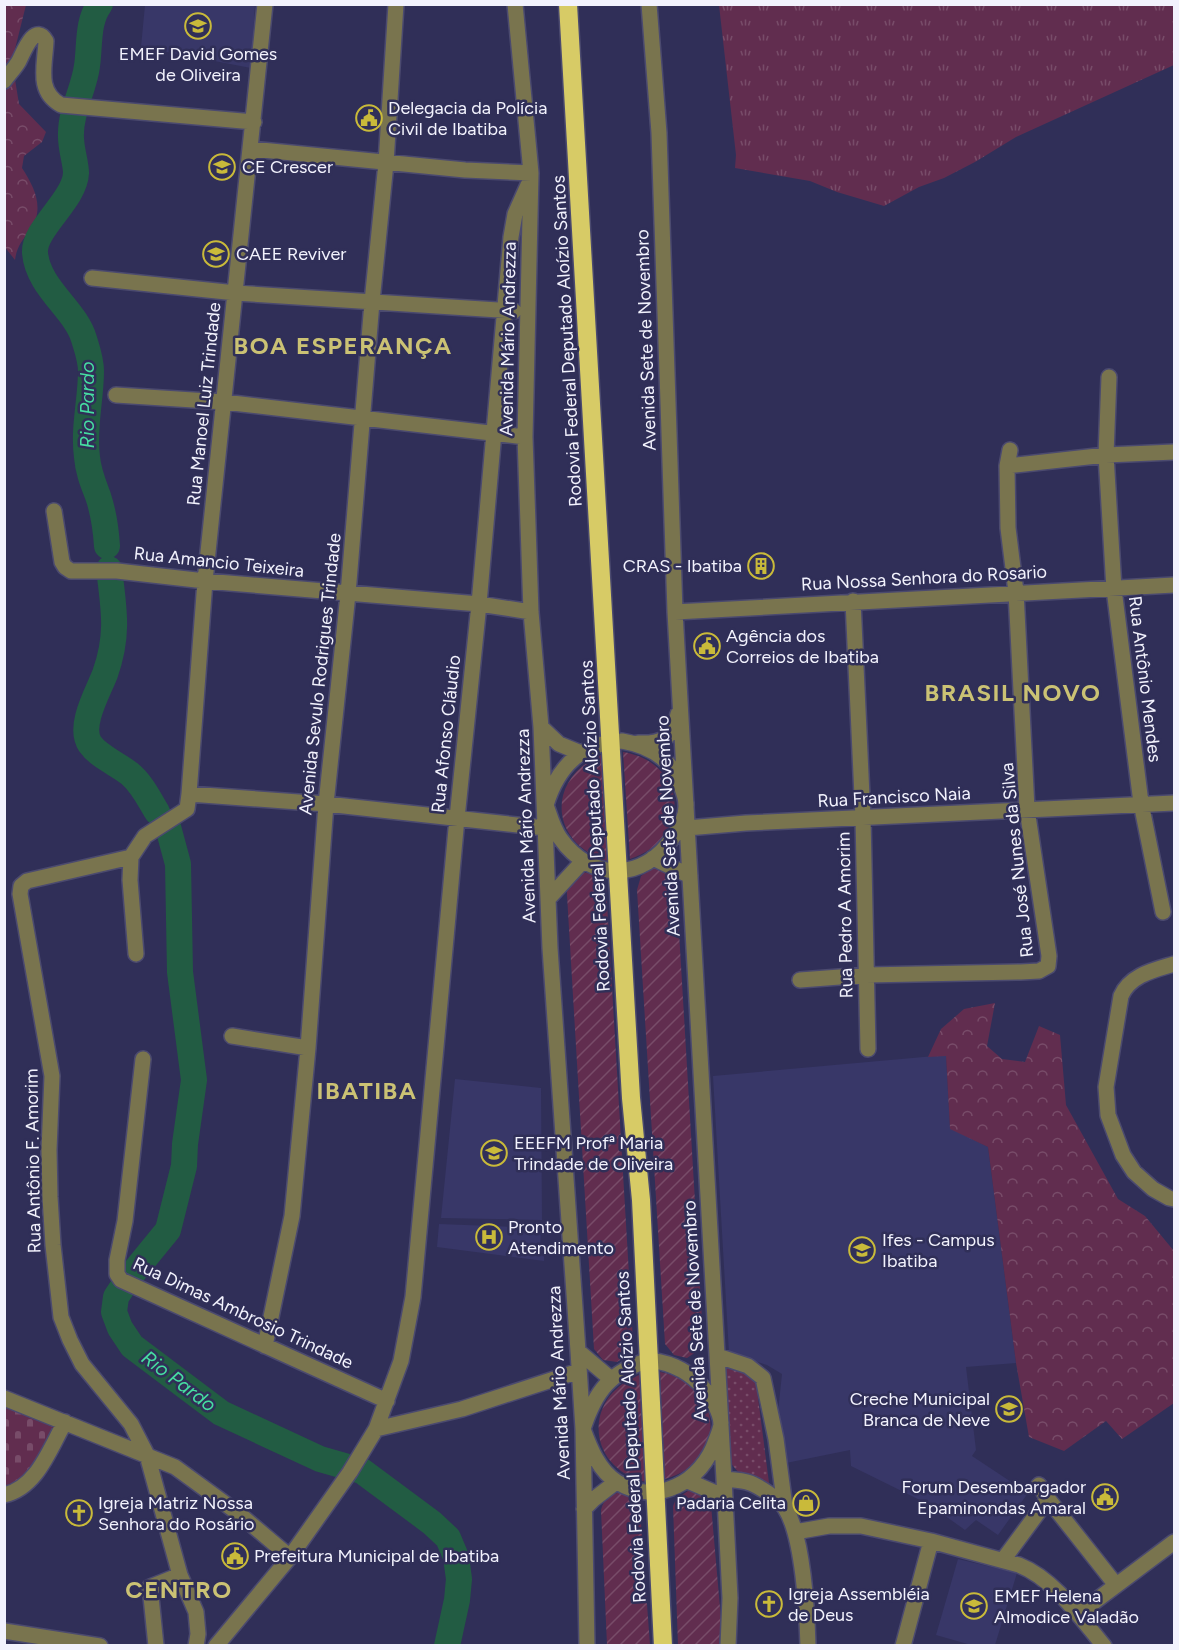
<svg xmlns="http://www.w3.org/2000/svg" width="1179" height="1650" font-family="Figtree,sans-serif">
  <defs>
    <pattern id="grass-tufts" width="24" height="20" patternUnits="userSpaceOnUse" patternTransform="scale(1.5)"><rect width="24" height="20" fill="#612d4f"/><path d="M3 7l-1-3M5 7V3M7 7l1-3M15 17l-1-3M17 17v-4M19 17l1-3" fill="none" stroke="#784c69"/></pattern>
    <pattern id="forest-crowns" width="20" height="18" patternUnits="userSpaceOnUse" patternTransform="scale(1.5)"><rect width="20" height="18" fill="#612d4f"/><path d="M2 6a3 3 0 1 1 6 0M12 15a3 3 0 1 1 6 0" fill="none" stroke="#784c69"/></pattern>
    <pattern id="cemetery-stones" width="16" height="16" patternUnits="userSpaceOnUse" patternTransform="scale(1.5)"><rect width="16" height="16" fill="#612d4f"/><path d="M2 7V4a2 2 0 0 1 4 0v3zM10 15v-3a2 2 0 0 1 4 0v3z" fill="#784c69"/></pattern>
    <pattern id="park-dots" width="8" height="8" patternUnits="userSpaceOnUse" patternTransform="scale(1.5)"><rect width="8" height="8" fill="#612d4f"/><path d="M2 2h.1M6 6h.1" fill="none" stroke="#784c69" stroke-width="1.8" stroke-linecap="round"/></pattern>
    <pattern id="garden-furrows" width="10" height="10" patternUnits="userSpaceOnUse" patternTransform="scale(1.5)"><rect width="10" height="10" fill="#612d4f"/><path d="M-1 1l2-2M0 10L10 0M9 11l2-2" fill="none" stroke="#784c69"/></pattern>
  </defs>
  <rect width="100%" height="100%" fill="#302f58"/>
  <!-- built -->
  <path fill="#383768" d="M145 5H255L251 68 141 47Z
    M946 1055 950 1128 988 1147 1016 1363 966 1367 976 1450 972 1456 1028 1493 998 1535 976 1520 965 1530 930 1505 851 1466 850 1450 786 1463 778 1412 782 1374 767 1365 729 1353 713 1076Z
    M455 1079 541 1088 542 1220 441 1218Z
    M439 1224 541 1228 540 1250 544 1251V1261L437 1247Z
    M958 1559 1017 1573 995 1645H971L936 1635Z"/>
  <!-- grass -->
  <path fill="url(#grass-tufts)" d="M719 5H1174V65L1016 137 975 162 944 178 919 187 884 206 837 192 810 181 735 168 736 155Z"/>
  <!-- forest -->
  <path fill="url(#forest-crowns)" d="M4 5H26L12 61 19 104 46 132 42 142 24 156 22 168C35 188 45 209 30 230 22 241 17 246 15 260L4 246Z
    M995 1003 987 1046 1002 1059 1025 1062 1039 1026 1060 1035 1066 1105 1118 1199 1145 1216 1174 1251V1403L1122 1439 1106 1421 1064 1451 1029 1437 1016 1363 988 1147 950 1129 946 1056 928 1057 941 1029 964 1009Z"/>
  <!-- cemetery -->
  <path fill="url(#cemetery-stones)" d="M4 1403 57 1424 24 1481 5 1489Z"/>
  <!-- park -->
  <path fill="url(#park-dots)" d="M723 1364 749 1373 756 1382 769 1483C749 1481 738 1476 728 1458Z"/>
  <!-- garden -->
  <path fill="url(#garden-furrows)" d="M623 752C689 763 692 839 630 859Z
    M603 754 608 861C548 843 546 777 603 754Z
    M660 867 673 875 676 881 703 1337 699 1350 687 1358 674 1355 665 1344 637 890 641 876 653 868Z
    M582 872 597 875 606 886 633 1342 628 1355 617 1362 603 1360 594 1349 567 895V887Z
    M660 1372C725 1384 728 1462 665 1479Z
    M642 1374 646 1482C584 1467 583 1394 642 1374Z
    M688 1491C700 1490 706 1494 711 1505L721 1619 719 1645H678L673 1506 676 1499Z
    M624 1492 637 1500 640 1509 650 1645H607L601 1510C604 1498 611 1493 624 1492Z"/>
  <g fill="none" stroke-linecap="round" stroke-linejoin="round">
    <!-- river -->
    <path stroke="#225c43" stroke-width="26" d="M100 4C87 21 90 46 87 66 84 89 71 110 71 133 70 147 76 162 76 173 75 200 33 229 35 253 38 288 76 310 84 339 87 349 91 360 91 371 91 400 83 428 87 457 88 471 93 483 98 496 103 511 106 530 107 546
      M109 569C114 609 119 635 105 674 98 692 78 726 90 744 99 757 118 764 130 774 142 784 149 799 157 812
      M168 827 178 864 180 972 194 1080 185 1144 184 1166 168 1230 128 1279 116 1297 114 1312 120 1328 132 1346 221 1413 320 1459 362 1471 432 1523 448 1538 456 1557 459 1579 457 1600 447 1646"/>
    <!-- minor casing -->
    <g stroke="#4b4a6f" stroke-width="18">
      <path id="minor" d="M515 4 531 173 525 437 531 612 541 727 550 948 578 1351 583 1429 587 1646
        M649 4 659 133 675 612 724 1479 730 1598 728 1646
        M4 81C9 74 15 68 19 61 24 51 35 22 46 41 45 66 36 91 61 105L254 122
        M251 149 465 170 531 173
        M92 278 236 293 514 311
        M1109 377 1106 455 1114 589 1141 803 1163 912
        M116 395 224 402 525 437
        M1007 466 1106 455 1174 452
        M54 511 62 562 65 567 71 571H117L205 581 479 604 531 612
        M853 601 863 818 868 1049
        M675 612 1174 585
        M541 727 559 744 581 753
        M622 741C645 745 667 756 677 777 681 785 685 794 686 803 687 815 680 828 673 837 644 882 591 882 560 838 553 828 550 816 546 805 558 766 581 743 622 741Z
        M638 743C662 744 673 738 678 714
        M189 794 326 804 545 828
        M687 828 746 823 1174 803
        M131 857 27 881 21 886 20 894 52 1076 49 1150 50 1197 53 1245 61 1317 70 1340 82 1364 131 1424 147 1455 180 1575 196 1612 198 1634 196 1646
        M653 858 690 876
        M549 898 583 861
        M136 954 130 880 131 857 145 836 187 809 189 794 205 581 265 4
        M1174 964C1154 970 1130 975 1121 996L1106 1087 1108 1115 1123 1155 1134 1172 1153 1189 1169 1198 1174 1199
        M800 980 866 975 1021 972 1039 971 1048 966 1049 956 1027 809 1016 592 1008 528 1007 466 1010 450
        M232 1036 308 1048
        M143 1059 125 1221 117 1260V1274L121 1280 387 1401
        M265 1346 292 1216 308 1048 326 804 348 594 372 302 386 163 396 4
        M578 1351 611 1379
        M718 1356 748 1366 763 1378 776 1439 785 1507
        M650 1360C672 1363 691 1372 705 1390 712 1398 720 1412 721 1423 721 1428 718 1435 716 1440 702 1482 657 1507 617 1482 599 1471 590 1448 583 1429 595 1392 610 1371 650 1360Z
        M4 1398 175 1467 238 1513 290 1557
        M376 1429 462 1409 579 1371
        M724 1479C732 1480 740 1480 747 1482 758 1485 780 1500 785 1508 803 1536 807 1612 808 1646
        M688 1481 725 1497
        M4 1495C37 1488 50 1448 65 1422
        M1048 1499 1116 1585
        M584 1509 594 1499 616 1482
        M795 1532 829 1526H861L931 1541 1019 1565C1054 1579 1080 1617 1104 1646
        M1003 1560 1048 1499 1039 1485
        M1078 1614 1174 1542
        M4 1631 100 1646
        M156 1646 150 1587 180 1575
        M216 1646 290 1557 350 1472 376 1429 401 1361 413 1297 457 818 479 604 511 237 515 214 528 185
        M903 1646 931 1541"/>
    </g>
    <!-- highway casing -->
    <g stroke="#4b4a6f" stroke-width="21">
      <path id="highway" d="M568 4 622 943 631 1098 641 1200 663 1646"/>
    </g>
    <!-- minor -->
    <use href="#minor" stroke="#79744e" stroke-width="15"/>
    <!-- highway -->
    <use href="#highway" stroke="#d7cb66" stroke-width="18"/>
  </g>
  <!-- icons -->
  <defs>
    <g id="school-ring" transform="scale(1.35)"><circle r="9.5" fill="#302f58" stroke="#c9ba3a" stroke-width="1.5"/><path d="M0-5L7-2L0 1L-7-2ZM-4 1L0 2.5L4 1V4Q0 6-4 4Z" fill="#c9ba3a"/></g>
    <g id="civic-ring" transform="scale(1.35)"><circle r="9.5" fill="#302f58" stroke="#c9ba3a" stroke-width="1.5"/><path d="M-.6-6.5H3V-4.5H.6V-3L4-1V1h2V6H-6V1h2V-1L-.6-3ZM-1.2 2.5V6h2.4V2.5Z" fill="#c9ba3a"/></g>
    <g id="building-ring" transform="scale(1.35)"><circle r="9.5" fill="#302f58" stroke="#c9ba3a" stroke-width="1.5"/><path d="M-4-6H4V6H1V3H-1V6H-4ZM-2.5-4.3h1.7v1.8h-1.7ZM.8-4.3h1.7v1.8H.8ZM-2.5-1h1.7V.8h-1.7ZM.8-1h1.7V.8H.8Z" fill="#c9ba3a"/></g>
    <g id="hospital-ring" transform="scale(1.35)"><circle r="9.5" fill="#302f58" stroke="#c9ba3a" stroke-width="1.5"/><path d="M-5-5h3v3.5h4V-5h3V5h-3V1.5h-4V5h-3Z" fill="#c9ba3a"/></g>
    <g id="university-ring" transform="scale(1.35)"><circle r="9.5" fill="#302f58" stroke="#c9ba3a" stroke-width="1.5"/><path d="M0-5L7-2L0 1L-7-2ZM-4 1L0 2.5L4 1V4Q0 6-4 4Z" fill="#c9ba3a"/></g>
    <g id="shop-ring" transform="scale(1.35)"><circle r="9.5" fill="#302f58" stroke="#c9ba3a" stroke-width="1.5"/><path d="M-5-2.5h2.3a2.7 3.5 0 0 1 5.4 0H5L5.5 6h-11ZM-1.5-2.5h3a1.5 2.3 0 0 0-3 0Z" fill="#c9ba3a"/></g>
    <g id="church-ring" transform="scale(1.35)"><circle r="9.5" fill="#302f58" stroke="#c9ba3a" stroke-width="1.5"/><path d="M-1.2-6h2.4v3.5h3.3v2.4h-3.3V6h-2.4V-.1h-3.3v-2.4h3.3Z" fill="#c9ba3a"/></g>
  </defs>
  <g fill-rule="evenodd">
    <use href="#school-ring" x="198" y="26"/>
    <use href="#civic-ring" x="369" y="118"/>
    <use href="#school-ring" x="222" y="167"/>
    <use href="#school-ring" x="216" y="254"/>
    <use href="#building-ring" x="761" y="566"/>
    <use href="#civic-ring" x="707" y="646"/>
    <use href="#school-ring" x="494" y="1153"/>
    <use href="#hospital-ring" x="489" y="1237"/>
    <use href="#university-ring" x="862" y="1250"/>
    <use href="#school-ring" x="1009" y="1409"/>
    <use href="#civic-ring" x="1105" y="1497"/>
    <use href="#shop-ring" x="806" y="1503"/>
    <use href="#church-ring" x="79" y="1513"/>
    <use href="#civic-ring" x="235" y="1556"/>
    <use href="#church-ring" x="769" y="1604"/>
    <use href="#school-ring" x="974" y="1606"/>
  </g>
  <g text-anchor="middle" stroke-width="5" stroke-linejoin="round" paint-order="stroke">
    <!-- poi labels -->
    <g font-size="18" fill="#f2f2fd" stroke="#302f58" text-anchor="start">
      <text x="198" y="60" text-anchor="middle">EMEF David Gomes<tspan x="198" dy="21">de Oliveira</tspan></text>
      <text x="388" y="114">Delegacia da Polícia<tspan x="388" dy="21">Civil de Ibatiba</tspan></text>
      <text x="242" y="173">CE Crescer</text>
      <text x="236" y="260">CAEE Reviver</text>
      <text x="742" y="572" text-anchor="end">CRAS - Ibatiba</text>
      <text x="726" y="642">Agência dos<tspan x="726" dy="21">Correios de Ibatiba</tspan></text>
      <text x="514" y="1149">EEEFM Profª Maria<tspan x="514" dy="21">Trindade de Oliveira</tspan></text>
      <text x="508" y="1233">Pronto<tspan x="508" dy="21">Atendimento</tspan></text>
      <text x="882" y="1246">Ifes - Campus<tspan x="882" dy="21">Ibatiba</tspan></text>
      <text x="990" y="1405" text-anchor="end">Creche Municipal<tspan x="990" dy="21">Branca de Neve</tspan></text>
      <text x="1086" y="1493" text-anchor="end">Forum Desembargador<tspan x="1086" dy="21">Epaminondas Amaral</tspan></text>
      <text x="98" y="1509">Igreja Matriz Nossa<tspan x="98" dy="21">Senhora do Rosário</tspan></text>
      <text x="786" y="1509" text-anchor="end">Padaria Celita</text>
      <text x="254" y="1562">Prefeitura Municipal de Ibatiba</text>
      <text x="788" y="1600">Igreja Assembléia<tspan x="788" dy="21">de Deus</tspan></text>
      <text x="994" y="1602">EMEF Helena<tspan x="994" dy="21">Almodice Valadão</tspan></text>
    </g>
    <!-- street labels -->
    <g font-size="18" fill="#f2f2fd" stroke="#302f58">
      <text transform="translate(508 339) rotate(-89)" y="6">Avenida Mário Andrezza</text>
      <text transform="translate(646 340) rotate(-92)" y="6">Avenida Sete de Novembro</text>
      <text transform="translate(567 341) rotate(-93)" y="6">Rodovia Federal Deputado Aloízio Santos</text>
      <text transform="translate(204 404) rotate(-84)" y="6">Rua Manoel Luiz Trindade</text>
      <text transform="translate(219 562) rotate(6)" y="6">Rua Amancio Teixeira</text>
      <text transform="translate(924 578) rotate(-3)" y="6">Rua Nossa Senhora do Rosario</text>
      <text transform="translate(320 674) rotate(-84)" y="6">Avenida Sevulo Rodrigues Trindade</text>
      <text transform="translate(1145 679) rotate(83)" y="6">Rua Antônio Mendes</text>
      <text transform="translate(446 734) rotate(-84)" y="6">Rua Afonso Cláudio</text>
      <text transform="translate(894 797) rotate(-3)" y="6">Rua Francisco Naia</text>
      <text transform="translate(526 826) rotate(-92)" y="6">Avenida Mário Andrezza</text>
      <text transform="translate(595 826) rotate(-93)" y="6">Rodovia Federal Deputado Aloízio Santos</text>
      <text transform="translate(668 826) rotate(-93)" y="6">Avenida Sete de Novembro</text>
      <text transform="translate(1017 860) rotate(-96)" y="6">Rua José Nunes da Silva</text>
      <text transform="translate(845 915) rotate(-91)" y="6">Rua Pedro A Amorim</text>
      <text transform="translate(33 1161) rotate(-91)" y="6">Rua Antônio F. Amorim</text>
      <text transform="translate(695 1311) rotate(-93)" y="6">Avenida Sete de Novembro</text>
      <text transform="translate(243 1313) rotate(25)" y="6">Rua Dimas Ambrosio Trindade</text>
      <text transform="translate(559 1383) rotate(-93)" y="6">Avenida Mário Andrezza</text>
      <text transform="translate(631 1437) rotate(-93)" y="6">Rodovia Federal Deputado Aloízio Santos</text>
    </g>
    <!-- water labels -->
    <g font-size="20" font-style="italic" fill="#46dda1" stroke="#302f58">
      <text transform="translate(87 405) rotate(-90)" y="7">Rio Pardo</text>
      <text transform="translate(179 1381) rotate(37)" y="7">Rio Pardo</text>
    </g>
    <!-- district labels -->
    <g font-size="24" font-weight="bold" letter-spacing="1.5" fill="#cbc274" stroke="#302f58">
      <text x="343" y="354">BOA ESPERANÇA</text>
      <text x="1013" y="701">BRASIL NOVO</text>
      <text x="367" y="1099">IBATIBA</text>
      <text x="179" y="1598">CENTRO</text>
    </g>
  </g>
  <!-- border -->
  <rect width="1179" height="1650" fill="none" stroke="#f2f2fd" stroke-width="12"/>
</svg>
